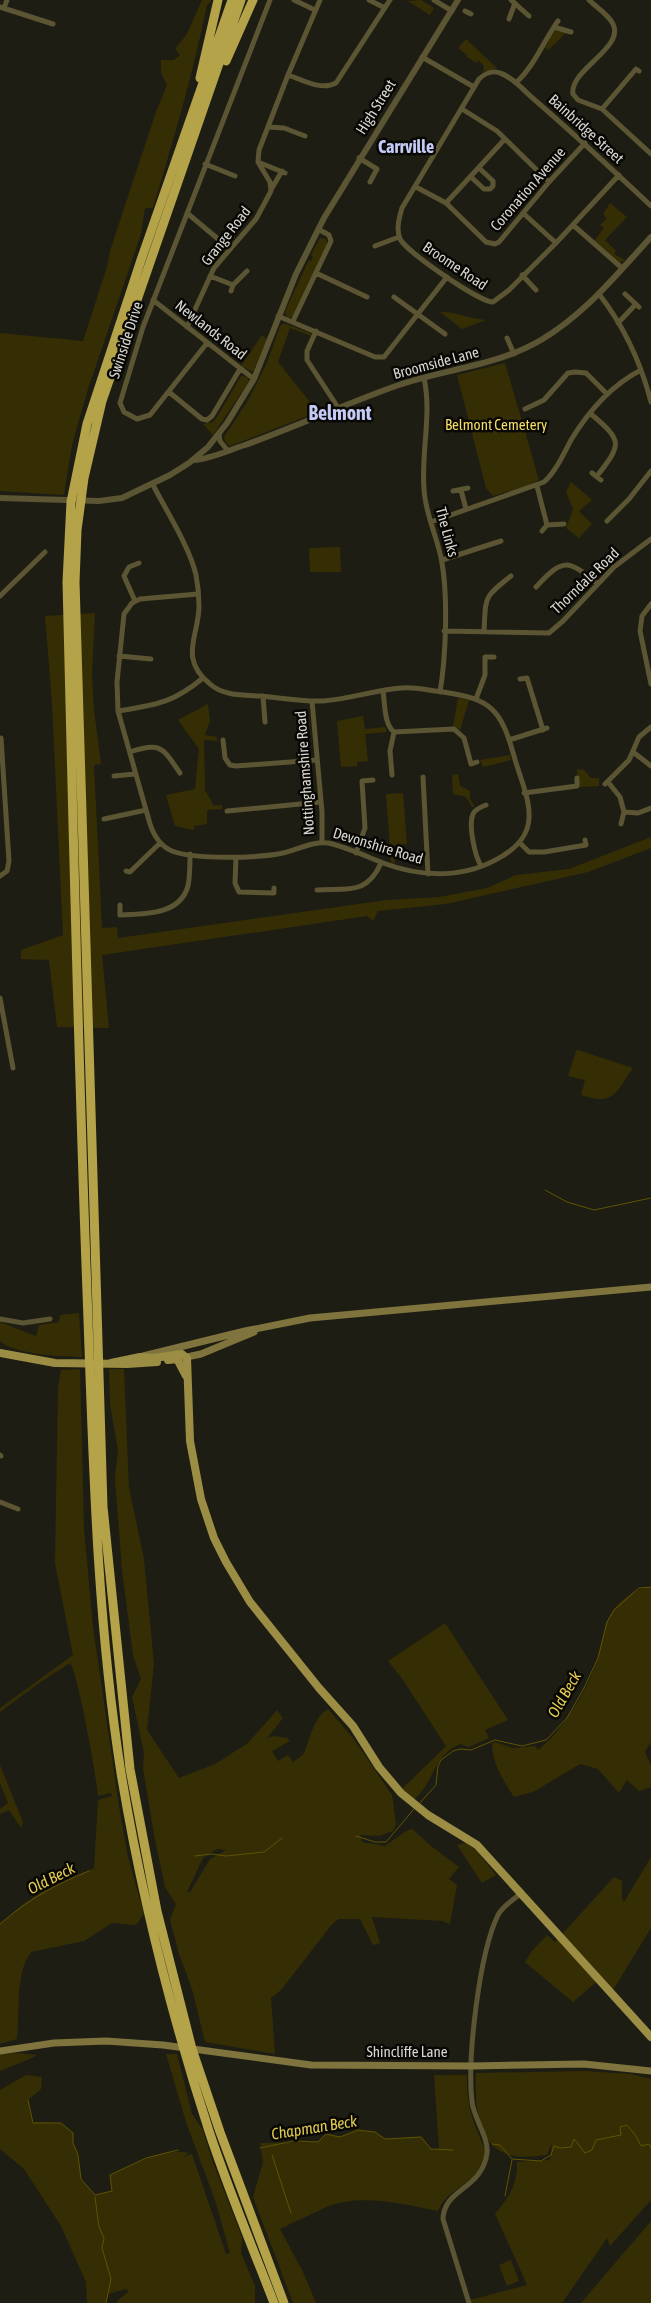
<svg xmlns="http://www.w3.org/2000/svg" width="651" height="2303" font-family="'Asap Condensed',sans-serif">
  <rect width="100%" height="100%" fill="#1e1d13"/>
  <!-- green -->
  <path fill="#352e04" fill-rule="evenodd" d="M202 0H212L207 5C193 74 173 141 153 208H145L141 234 88 389 72 445 64 495 0 491V333L83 341 107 267 110 251 156 112 167 85 161 73V60H174L180 55 175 49 187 34Z
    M421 0 434 8 430 15 408 1Z
    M555 30 566 33 548 50 545 48Z
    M466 39 497 68 483 72 484 66 478 60 477 63 467 57V55L458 48Z
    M610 203 627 217 605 240 616 251 614 254 625 260 621 263 594 241 604 228 600 225 607 218 603 214Z
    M320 238 326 239 327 244 293 316 289 318 285 314 286 309 309 260 311 261 313 257 311 255Z
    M440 312C457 312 470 319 486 320L462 329Z
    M284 323 310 333 311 336 290 328 278 362 318 412 230 446 226 443 224 437 247 402 267 363 280 326Z
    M262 335 267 339 253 372 241 366Z
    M505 363 539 480 527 486 493 496 486 488 457 375Z
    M241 376 247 377 249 381 213 435 203 424 213 422 217 417Z
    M571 482 592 500 579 511 592 524 579 538 566 528 573 509 566 492Z
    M340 547 341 572H310L309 548Z
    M95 613 92 676 94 710 101 764 94 765 102 928 117 927 118 938 387 900 439 897 487 888 516 875 569 869 651 837V848L588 872 446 904 378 911 373 921 367 916 102 955 109 1028 57 1027 49 960 21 959V950L63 935 52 703 45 616Z
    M458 698 469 700 460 730 453 726Z
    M208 704 210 721 205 735 217 737V741L204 740 205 790 214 806 222 805V809L207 810V824L194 826V830L175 826 166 795 195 789 199 749 178 720Z
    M363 716 365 729 385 727 387 732 365 734 368 761 357 762V766L341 767 337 721Z
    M510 755 511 760 483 767 480 760Z
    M577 769 584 770 591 778H599V786L578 787Z
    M458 774 460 786 470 791V799L475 807H472L466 797 453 794 452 775Z
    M403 793 407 844 394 846 395 864 391 862 386 794Z
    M578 1050 633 1068C615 1093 615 1106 581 1095L585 1080 568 1076 576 1051Z
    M79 1313 82 1357C64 1357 12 1354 0 1341V1322L36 1336 39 1325 59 1322 60 1315Z
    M80 1369 84 1529 93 1627 119 1806 128 1857 144 1914 136 1925 112 1923 84 1941 31 1952C15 1973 20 2012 17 2039L0 2044V1924L22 1905 43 1891 94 1868 98 1800 112 1796 111 1793 98 1796C97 1779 78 1673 70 1663L42 1681 0 1712V1708L73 1655 55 1563 58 1388 61 1370Z
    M109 1369H124L129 1488 144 1559 154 1664 147 1730 179 1778 215 1764 248 1743 277 1710 283 1718 267 1738 274 1736 287 1738 290 1741 272 1751 278 1761 288 1755 293 1762C297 1759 303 1756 305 1751 310 1738 314 1717 328 1709L353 1738 392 1795 396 1824 393 1831 379 1836 360 1835 362 1842 385 1846 406 1831 412 1829 431 1846 459 1867 449 1879 457 1885 450 1924 443 1921 372 1917 380 1943 373 1945 360 1919H339L333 1923 281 1990 271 1998 275 2054 205 2042 192 1989 179 1954 170 1920 176 1904 165 1887 155 1840 143 1768 144 1753 132 1697 141 1679 133 1655 122 1570 115 1478 118 1450 110 1404ZM217 1849 226 1850 210 1859 190 1892H187L203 1858Z
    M651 1587V1742L645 1752 651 1766V1787L639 1791 627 1780 619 1793 598 1769 580 1764 533 1792 514 1797C504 1782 492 1762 492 1744L495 1742 513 1748 535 1746 538 1750C564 1730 588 1689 598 1658 603 1642 603 1624 613 1611 621 1599 638 1587 651 1587Z
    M445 1623 508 1720 485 1730 489 1738 469 1747 460 1744C432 1757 435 1781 414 1800L402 1789 446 1746 401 1677 388 1661Z
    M0 1765 23 1822 21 1828 9 1810 0 1814V1809L8 1803 0 1783Z
    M466 1843 475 1849 496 1875 482 1883 457 1845Z
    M651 1857V1928L613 1990 601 1978 573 2002 525 1962 531 1952 547 1935 555 1942 614 1877 622 1881V1899L624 1902Z
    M18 2053 37 2055C26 2062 12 2065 0 2071V2054Z
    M166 2054H177L192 2114 203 2130 212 2160 242 2237 241 2253 255 2286V2303H117V2301L129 2291 126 2289 108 2294 106 2303H87L86 2282 61 2226 24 2169 0 2149V2090L26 2075 42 2077 41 2089 28 2100 33 2122 61 2123 73 2133V2143L78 2155 81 2179 95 2195 112 2191 110 2175C133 2165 164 2147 189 2153L183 2157 192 2154 226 2254 230 2253 216 2203 186 2122Z
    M584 2071 630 2074 651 2079V2200L610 2246 607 2238 562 2303H471L470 2300 527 2285 495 2214C508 2199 518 2184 517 2162L550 2160 552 2142 547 2155C537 2156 525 2158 515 2156 475 2150 475 2103 476 2073Z
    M434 2075H467C466 2107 474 2125 487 2153 478 2187 448 2185 438 2211 403 2204 362 2193 326 2207 311 2214 295 2222 280 2229L303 2272 316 2303H293L253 2197 263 2162 260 2143 318 2142 326 2134 340 2137 358 2130 375 2132 385 2139 421 2137 431 2149H439Z
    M651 2221V2303H581Z
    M511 2260 519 2281 507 2286 499 2265Z"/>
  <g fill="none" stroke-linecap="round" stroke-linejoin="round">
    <!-- stream -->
    <path stroke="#605302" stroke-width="1" d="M545 1190 567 1202 594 1210 651 1198
      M419 1804 436 1785 438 1766 441 1760 453 1751 460 1749 471 1750 495 1740 522 1746 546 1740 567 1718 584 1688 598 1658 607 1622 614 1610 639 1588 651 1587
      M356 1836 375 1842H386L414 1809
      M195 1856 212 1854 226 1856 264 1852 282 1838
      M0 1924C29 1899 54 1885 89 1871
      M28 2100 33 2123H61L73 2133V2143L78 2155 81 2179 95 2195 112 2191 110 2175 146 2158 178 2150
      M492 2144 500 2145 512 2159 541 2161 551 2155 554 2146 560 2148 571 2147 574 2139 585 2153 592 2150 596 2140 621 2135 620 2127 627 2125 636 2136 641 2146 649 2144 651 2148
      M260 2148 294 2141 318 2142 326 2134 340 2137 358 2130 375 2132 385 2139 421 2137 431 2149 453 2150
      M272 2155 291 2213
      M505 2196 512 2160
      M95 2197 99 2227 104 2238 102 2248 111 2279 106 2303"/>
    <!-- minor -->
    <path stroke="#5b5533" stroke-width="5" d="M294 0 315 10
      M369 0 385 8
      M434 0 452 11
      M511 0 529 16
      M589 0C596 7 609 15 613 24 625 48 569 70 573 94L578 100 602 109 651 154
      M0 7 53 24
      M4 8 7 0
      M465 11 471 14
      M509 19 515 3
      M554 27 571 32
      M422 57 474 87
      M288 75C303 80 321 91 336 83L390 0
      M516 83C535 65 543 42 558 21
      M462 109 497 131 549 182
      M602 109 636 69 639 71
      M268 127 284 128 305 136
      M359 158 377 169 370 182
      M258 162 285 173
      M205 164 235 176
      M619 175 556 243 509 290 493 302C479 302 407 252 400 239 396 229 399 218 402 208L479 79C484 74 492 70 500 73 513 77 525 92 536 101 575 135 613 170 651 206
      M471 177 484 189H490L493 186V181L479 168
      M416 187 446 203 486 242 495 244 499 242 549 182 585 143
      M272 188 282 171
      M446 203 504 140
      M187 213 230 249
      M523 213 556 243
      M573 225 622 268
      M375 246 399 237
      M316 273 367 297
      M522 275 536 290
      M210 276 233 285
      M231 291 233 285 247 271
      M599 294C623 325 641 363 651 402
      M625 294 639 307
      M394 297 445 334
      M153 300 254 379
      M278 316 375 357H384L447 277
      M293 321 331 241 329 235 318 229
      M618 323 636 304
      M187 327 214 268 256 219 271 191 270 182 258 162 259 150 288 75 320 0
      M316 331 307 351V360L339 409
      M507 338 514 354
      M207 343 150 415 137 419 124 412 120 403 143 327 270 0
      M424 378C432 414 421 452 424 489 425 514 438 538 442 563 448 597 446 657 440 692
      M169 392 202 419 207 420 212 416 240 369
      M525 409 544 400 568 373 575 372 586 373 607 394
      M591 414C623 441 622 444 597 476
      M219 434 220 441 228 451
      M592 473 601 480
      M153 485C166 510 190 548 196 575 198 585 199 597 199 606 199 636 178 658 210 684 223 696 244 695 260 696 281 698 303 702 323 701 350 699 375 690 401 688 415 686 430 691 443 692 492 699 501 710 514 756 519 775 530 798 529 817 529 834 517 847 504 855 467 879 423 878 383 863 365 856 347 847 328 843 313 841 297 850 283 853 259 858 195 860 172 851 160 846 154 836 150 824L118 711 117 682 124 614 132 603 140 599 198 594
      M537 486 547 525
      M461 490 466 509
      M453 491 468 488
      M607 521 629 499 651 471
      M431 522 544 482C556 471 563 455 571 440 588 412 612 385 641 370
      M542 531 547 525 564 524
      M442 560 501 541
      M536 587C563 558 567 559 597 583
      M0 596 45 552
      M135 601 124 576 129 567 139 563
      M651 604 642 616 640 631 651 684
      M444 631 549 633 563 621 614 567 651 539
      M484 631C486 596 483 598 511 576
      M119 656 151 659
      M520 679 527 678 543 730
      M383 691C385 704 384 724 394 732L454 729 464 738 471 764 477 762
      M263 696 265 722
      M476 699 485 675V657H494
      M312 701 322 812V843
      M118 711C156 705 173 703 203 678
      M223 740 225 758 230 765 236 766 316 760
      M509 740 547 728
      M130 752C162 741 163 749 180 773
      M633 752 651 766
      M392 775 390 751 394 732
      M114 776 135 774
      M423 777 428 874
      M608 782 620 797 624 812 638 813 651 808
      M605 784 629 760 639 737 651 727
      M524 793 577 786V778
      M227 811 321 802
      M104 819 146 810
      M621 824 624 812
      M520 843 529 852H544L586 845 585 840
      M356 853 365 828 362 781 373 780
      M236 857 235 883 239 892 274 893V888
      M481 866C475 856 468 825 473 814 475 809 481 807 486 805
      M126 871 130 872 160 843
      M0 876 7 871 9 861 1 738
      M317 890C348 888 367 895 381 863
      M120 905V915C145 914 180 915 188 886 190 876 190 865 190 854
      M0 998 13 1068
      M0 1319 23 1323 50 1319
      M0 1455 1 1456
      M0 1502 18 1509
      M469 2303 443 2219C444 2188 482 2190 487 2153 489 2138 474 2119 472 2102 467 2059 479 1954 498 1915 503 1906 512 1901 520 1894"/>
    <!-- tertiary -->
    <path stroke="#5b5533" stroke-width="6" d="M194 460C211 459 229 450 245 445 295 427 343 405 393 387 442 369 495 367 541 340 585 314 617 274 651 237
      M0 498 99 501 122 498 170 475 189 463 208 447 227 423 254 379 296 274 324 218 458 0"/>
    <!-- secondary -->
    <path stroke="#7f743d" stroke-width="7" d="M178 1354 177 1359 201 1354 254 1332
      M143 1356 245 1331 310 1318 651 1287
      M0 2051 54 2043 106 2041 163 2045 311 2065 472 2066 584 2064 651 2071"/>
    <!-- primary -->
    <path stroke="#9b8d43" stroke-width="8" d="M0 1353 55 1363 127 1364 157 1362
      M168 1360 177 1359 186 1376
      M111 1363 140 1357 154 1358 182 1354 187 1358 190 1441 201 1499 214 1538 226 1562 250 1602 319 1688 353 1726 379 1767 401 1793 428 1815 477 1845 651 2037"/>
    <!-- motorway -->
    <path stroke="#b4a348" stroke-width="9" d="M232 0 141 260 87 424 71 502 67 582C73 819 78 1056 87 1292 93 1453 96 1614 121 1773 141 1894 171 2014 209 2131 228 2189 252 2246 274 2303
      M241 0 102 401 84 478 77 530 75 582 103 1507 130 1769 157 1911 192 2049 220 2132 284 2303
      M226 61 253 0
      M200 78 218 0"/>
  </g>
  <g text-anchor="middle" stroke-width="5" stroke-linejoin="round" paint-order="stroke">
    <!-- street labels -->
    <g font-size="15" fill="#d7d6d0" stroke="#080704">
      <text transform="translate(376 107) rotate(-58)" y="5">High Street</text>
      <text transform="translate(586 129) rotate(42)" y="5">Bainbridge Street</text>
      <text transform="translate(528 189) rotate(-49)" y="5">Coronation Avenue</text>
      <text transform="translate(226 236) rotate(-52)" y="5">Grange Road</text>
      <text transform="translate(455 266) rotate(34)" y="5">Broome Road</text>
      <text transform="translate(211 330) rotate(38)" y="5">Newlands Road</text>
      <text transform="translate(126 340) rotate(-72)" y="5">Swinside Drive</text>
      <text transform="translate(436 363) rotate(-15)" y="5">Broomside Lane</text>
      <text transform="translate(447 532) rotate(75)" y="5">The Links</text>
      <text transform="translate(585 581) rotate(-44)" y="5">Thorndale Road</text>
      <text transform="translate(305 773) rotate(-94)" y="5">Nottinghamshire Road</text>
      <text transform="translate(378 846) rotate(17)" y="5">Devonshire Road</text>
      <text x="407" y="2057">Shincliffe Lane</text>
    </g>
    <!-- park labels -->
    <g font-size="15" fill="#f5de64" stroke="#080704">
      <text x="496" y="430">Belmont Cemetery</text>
    </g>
    <!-- water labels -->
    <g font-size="16" font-style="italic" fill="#e2cc50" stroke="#080704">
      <text transform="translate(564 1694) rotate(-60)" y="6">Old Beck</text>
      <text transform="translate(51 1878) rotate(-27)" y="6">Old Beck</text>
      <text transform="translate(314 2127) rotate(-9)" y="6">Chapman Beck</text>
    </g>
    <!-- quarter labels -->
    <g font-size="18" font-weight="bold" fill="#c4caf5" stroke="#080704">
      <text x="406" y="153">Carrville</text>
    </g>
    <!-- district labels -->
    <g font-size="20" font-weight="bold" fill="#c4caf5" stroke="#080704">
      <text x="340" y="420">Belmont</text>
    </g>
  </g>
</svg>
